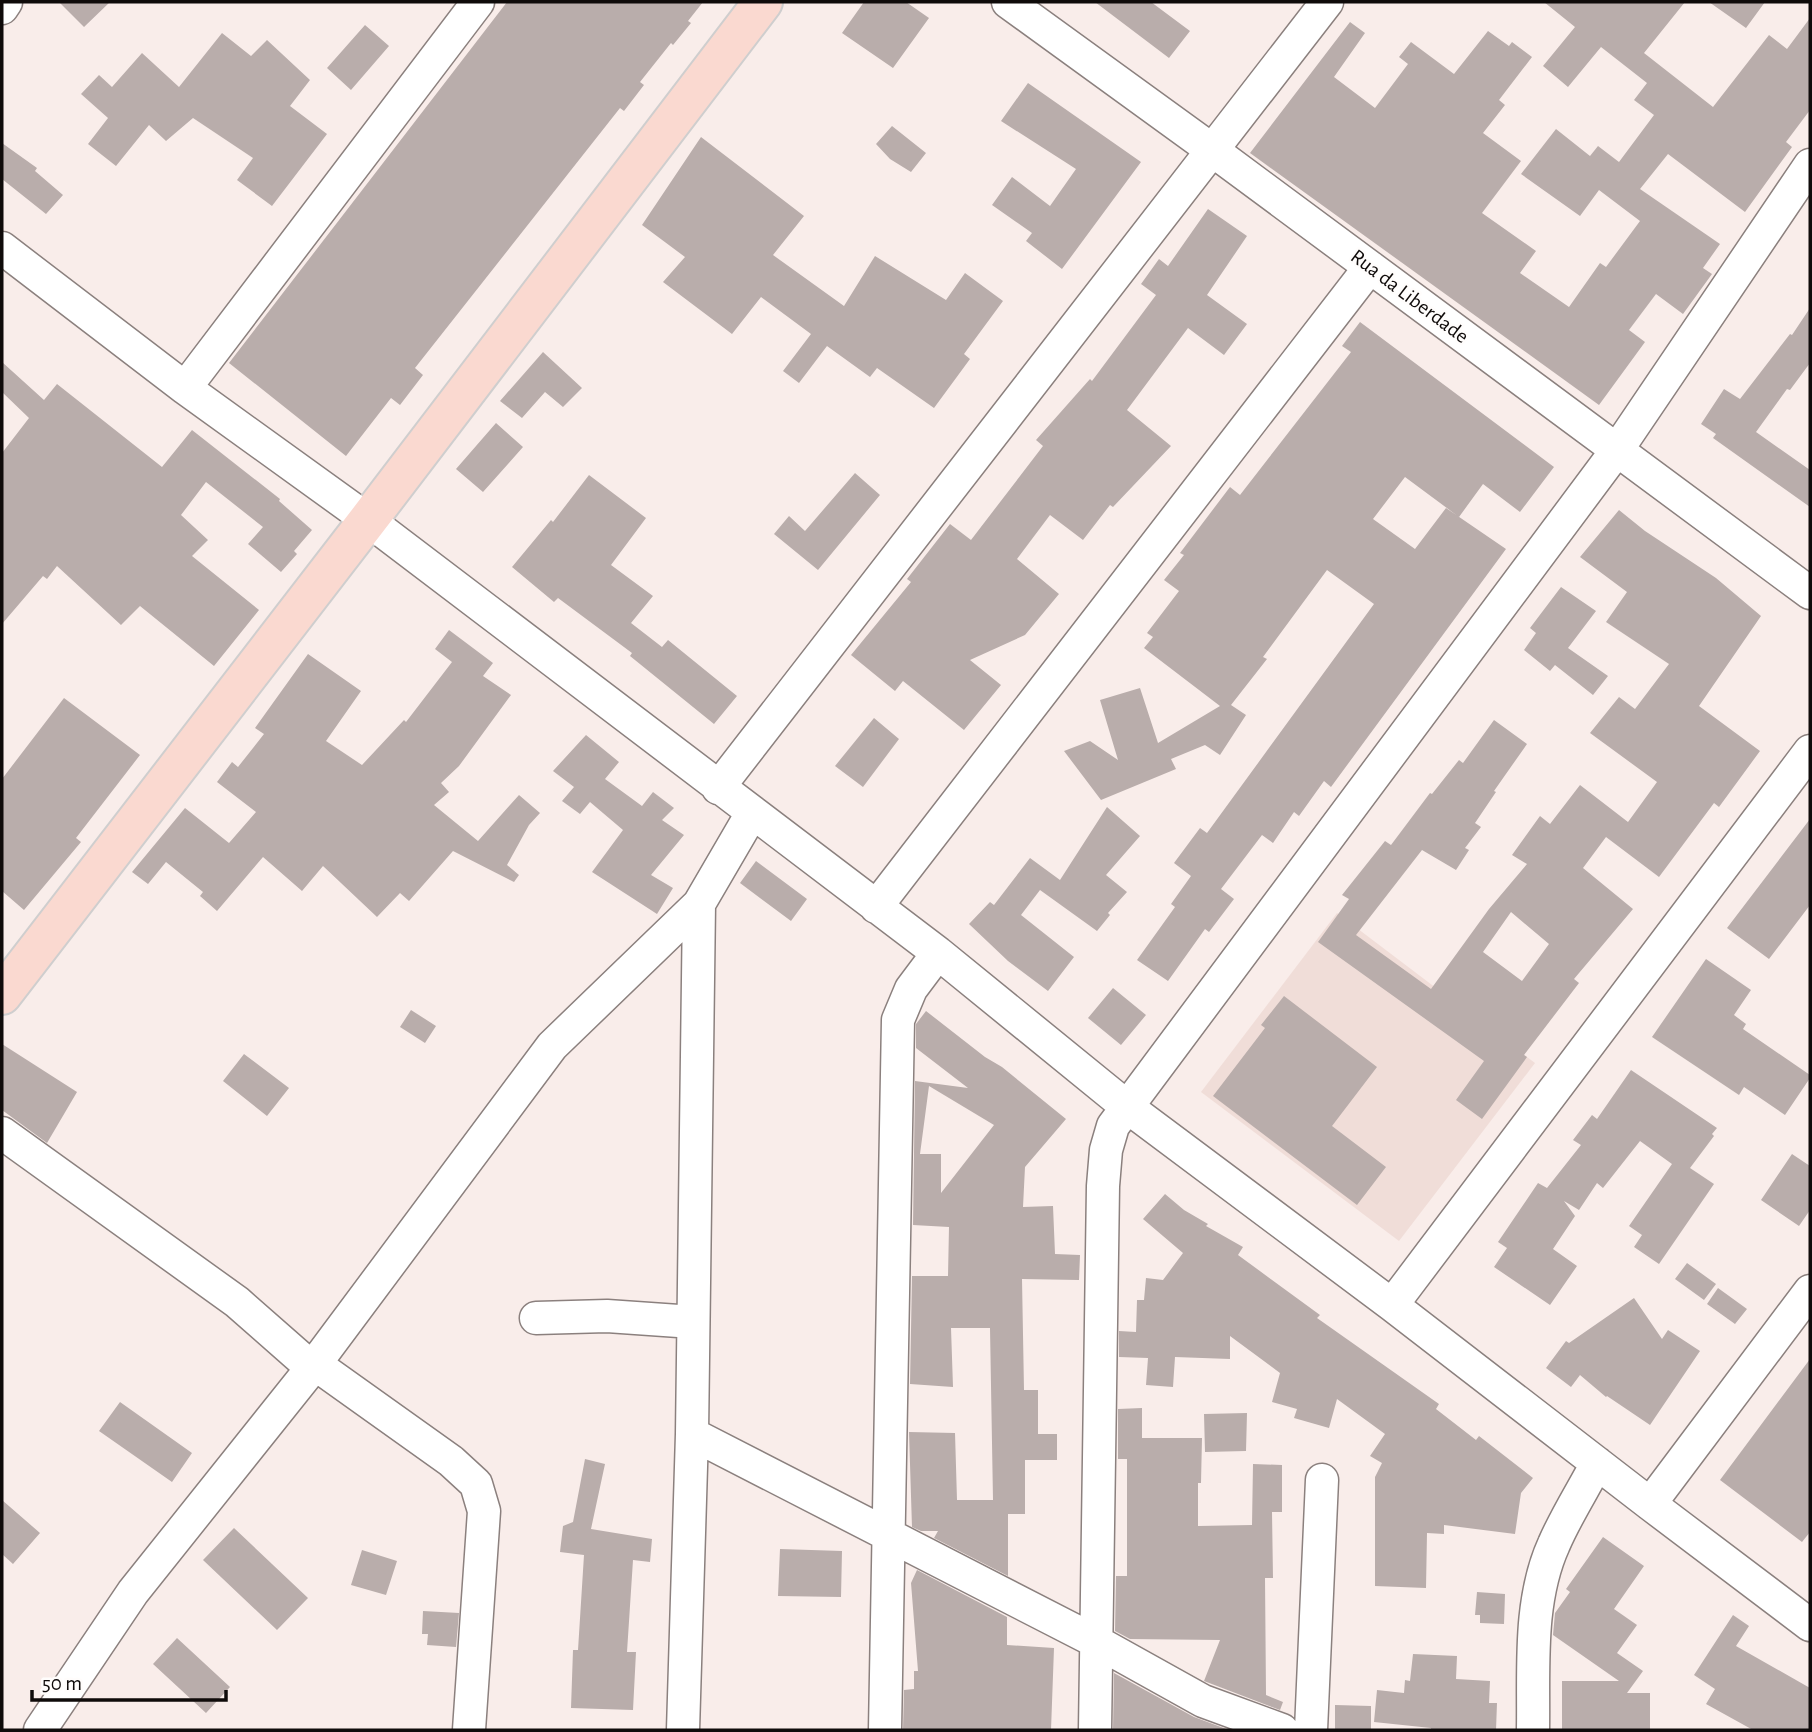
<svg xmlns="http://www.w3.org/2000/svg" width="1812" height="1732" font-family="'Alegreya Sans',sans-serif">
  <rect width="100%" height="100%" fill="#f9edea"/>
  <!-- built -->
  <path fill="#f0ddd8" d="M1337 913 1535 1063 1399 1241 1201 1092Z"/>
  <!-- building -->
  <path fill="#b9adab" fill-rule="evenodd" d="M59 2H110L84 27Z
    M507 2H703L688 21 691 23 673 45 671 43 640 82 644 85 624 111 620 108 415 368 423 375 400 405 391 398 346 456 229 363Z
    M864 2H906L929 18 893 68 842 33Z
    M1095 2H1151L1190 31 1169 58Z
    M1544 2H1685L1644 53 1713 107 1769 35 1787 49 1810 18V110L1786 142 1792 147 1745 212 1668 154 1640 189 1720 244 1703 268 1712 274 1683 314 1656 294 1629 330 1645 342 1599 405 1250 153 1350 22 1365 33 1334 77 1375 108 1408 64 1399 57 1411 42 1454 74 1488 31 1509 46 1512 42 1532 57 1499 100 1505 105 1483 133 1521 161 1482 213 1536 251 1520 273 1569 307 1600 263 1606 267 1640 221 1599 190 1580 216 1521 174 1556 129 1590 156 1598 146 1619 162 1654 115 1634 100 1647 83 1601 47 1568 87 1543 66 1575 27Z
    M1709 2H1765L1746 28Z
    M365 25 389 46 351 90 327 68Z
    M222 33 251 56 267 40 310 80 290 106 327 134 272 206 237 180 253 158 193 118 166 141 149 125 116 166 88 144 108 118 81 94 99 75 112 87 142 53 179 87Z
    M1028 83 1141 162 1062 269 1026 241 1032 233 992 205 1012 177 1050 206 1076 169 1001 121Z
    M892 126 926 153 911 172 890 159 876 144Z
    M701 137 804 216 773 255 844 306 875 256 946 300 965 273 1003 301 964 354 970 359 934 408 877 368 870 377 827 346 799 383 783 371 811 334 761 297 732 334 663 282 685 257 642 225Z
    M2 143 37 168 35 171 63 195 46 214 2 179Z
    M1208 209 1247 236 1207 295 1247 324 1224 355 1188 328 1127 410 1171 446 1113 507 1110 505 1083 540 1050 515 1017 559 1059 594 1025 635 970 660 1001 685 964 730 903 681 895 691 851 655 911 582 907 579 950 524 971 540 1043 446 1036 440 1090 379 1092 381 1156 295 1141 284 1159 259 1168 266Z
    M1810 308V363L1790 390 1787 389 1756 432 1810 470V507L1713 438 1716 434 1701 424 1724 389 1740 399 1790 334 1792 335Z
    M1360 322 1554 467 1520 512 1483 484 1459 517 1405 477 1373 519 1415 549 1446 508 1506 549 1331 787 1324 781 1299 816 1294 812 1273 843 1262 835 1221 889 1234 899 1209 932 1205 929 1168 981 1137 960 1175 907 1171 904 1191 876 1174 863 1200 828 1207 833 1374 604 1327 570 1263 657 1267 659 1231 705 1246 715 1220 755 1205 745 1171 759 1176 769 1101 800 1064 751 1090 741 1118 760 1100 700 1140 688 1158 743 1220 706 1144 648 1153 637 1147 633 1179 591 1164 580 1184 555 1180 553 1230 487 1240 495 1351 352 1342 346Z
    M543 352 582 388 563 407 545 392 522 418 500 401Z
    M2 362 44 400 57 384 162 467 192 430 280 499 279 501 312 530 294 551 297 554 281 572 248 544 263 527 206 482 181 515 208 540 192 556 259 610 214 666 140 606 121 625 57 566 47 579 43 576 2 624V453L29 418 2 392Z
    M496 423 523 447 483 492 456 469Z
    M855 473 880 495 818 570 774 534 789 516 805 531Z
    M589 475 646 518 611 565 653 596 631 623 662 647 668 640 737 696 714 724 630 656 632 653 558 598 554 602 512 567 551 520 553 522Z
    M1619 510 1645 531 1716 578 1761 616 1699 706 1760 751 1719 807 1714 803 1659 877 1606 837 1583 868 1633 909 1574 979 1579 983 1524 1055 1527 1057 1482 1119 1456 1100 1484 1061 1318 942 1349 899 1342 895 1385 841 1391 845 1430 793 1432 794 1459 760 1463 763 1494 720 1527 744 1494 791 1496 792 1475 823 1481 827 1465 848 1469 850 1456 870 1422 850 1356 935 1431 989 1489 909 1527 864 1512 855 1540 816 1550 824 1580 785 1628 822 1657 782 1590 733 1619 697 1635 709 1669 664 1606 622 1627 592 1580 557ZM1511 912 1549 944 1522 981 1483 952Z
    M1561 587 1596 611 1568 648 1608 676 1593 695 1555 665 1550 671 1524 650 1536 633 1530 628Z
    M449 630 493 663 483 676 511 695 459 766 441 783 449 792 434 805 478 841 519 795 540 813 529 825 507 865 519 875 514 882 453 851 409 901 400 893 377 917 323 866 302 891 263 857 217 911 200 896 203 892 166 862 148 884 132 872 185 808 229 843 256 812 217 782 232 762 238 767 264 734 255 728 308 654 361 691 326 741 362 765 404 720 406 722 452 662 435 649Z
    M64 698 140 755 76 838 81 842 24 910 2 891V779Z
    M874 718 899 739 863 787 835 766Z
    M586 735 619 762 605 779 642 806 653 792 674 808 662 820 684 835 651 875 673 888 657 914 592 872 623 830 590 802 580 814 562 801 574 787 553 771Z
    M1107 807 1140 836 1106 875 1127 892 1108 913 1110 915 1097 931 1040 890 1021 915 1074 957 1048 991 1008 961 969 924 990 902 994 905 1030 858 1060 880Z
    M1810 819V905L1769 959 1727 928Z
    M756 861 807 899 791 921 740 883Z
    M1706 959 1751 990 1734 1015 1746 1024 1743 1029 1810 1075V1078L1785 1115 1744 1087 1739 1095 1652 1037Z
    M1113 988 1146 1015 1121 1045 1088 1018Z
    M1284 996 1377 1067 1332 1126 1386 1167 1357 1205 1213 1096 1265 1028 1261 1025Z
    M411 1010 436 1026 425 1043 400 1027Z
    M926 1011 985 1057 1002 1067 1066 1119 1025 1167 1023 1207 1053 1206 1055 1254 1080 1255 1079 1280 1022 1279 1024 1390H1038V1434H1057V1460H1025V1514H1008V1576L934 1538 938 1531H921L912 1527 909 1432 955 1433 957 1500H993L990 1328H951L953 1387 910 1384 912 1276H948L949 1227 913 1225 915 1081 968 1088 916 1048V1024ZM929 1086 994 1125 941 1193V1154H920Z
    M2 1044 77 1092 47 1143 2 1110Z
    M244 1054 289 1088 267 1116 223 1081Z
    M1631 1070 1717 1128 1712 1134 1714 1136 1690 1168 1714 1184 1659 1264 1634 1247 1642 1235 1629 1226 1672 1164 1640 1141 1603 1188 1597 1183 1579 1210 1564 1201 1575 1216 1553 1249 1577 1266 1550 1305 1494 1267 1507 1248 1498 1242 1538 1183 1547 1188 1581 1145 1573 1140 1592 1115 1597 1119Z
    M1792 1154 1810 1166V1210L1799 1226 1761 1200Z
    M1165 1194 1184 1210 1208 1224 1206 1226 1243 1247 1238 1255 1320 1315 1317 1318 1439 1404 1436 1409 1476 1440 1479 1436 1533 1478 1521 1493 1515 1534 1444 1525V1534L1427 1533 1426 1588 1375 1586V1477L1382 1463 1370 1456 1385 1434 1337 1399 1329 1428 1294 1418 1297 1409 1272 1402 1280 1373 1230 1336V1359L1175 1357 1173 1387 1146 1385 1148 1358 1119 1357V1331L1136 1332 1137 1300H1144L1146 1278 1163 1280 1183 1253 1143 1219Z
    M1687 1263 1716 1284 1704 1300 1675 1279Z
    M1718 1288 1747 1309 1735 1324 1707 1304Z
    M1634 1298 1662 1339 1668 1330 1700 1351 1650 1425 1607 1396 1606 1397 1580 1375 1571 1387 1546 1368 1566 1341 1569 1343Z
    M1810 1359V1532L1802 1542 1720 1480Z
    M120 1402 192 1453 172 1482 99 1431Z
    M1142 1408V1438H1202L1201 1483H1198V1526L1252 1525 1253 1464 1282 1465V1512H1272L1273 1578H1265L1266 1695 1283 1702 1280 1710 1204 1681 1220 1640 1130 1639 1115 1631 1116 1576H1127V1459H1118V1409Z
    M1247 1413 1246 1451 1205 1452 1204 1414Z
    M585 1459 605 1464 591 1529 652 1539 650 1562 633 1560 627 1652H636L633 1710 571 1708 573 1650H578L584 1555 560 1552 563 1526 573 1522Z
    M2 1500 40 1533 13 1564 2 1554Z
    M234 1528 308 1598 277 1630 203 1560Z
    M1603 1537 1644 1566 1614 1609 1637 1625 1617 1653 1643 1671 1627 1693H1650V1730H1562V1681H1619L1553 1635 1555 1613 1570 1592 1566 1589Z
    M780 1549 842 1551 841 1597 778 1596Z
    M362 1550 397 1561 386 1595 351 1585Z
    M917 1570 1007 1617V1645L1054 1648 1051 1730H903L904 1690 914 1689V1671H918L911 1583Z
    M1477 1592 1505 1594 1504 1624 1480 1623V1615H1475Z
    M423 1611 459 1613 456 1647 427 1645 428 1634H422Z
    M1733 1615 1749 1626 1736 1646 1810 1688V1730H1753L1706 1704 1715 1689 1694 1675Z
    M177 1638 230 1687 206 1713 153 1664Z
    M1413 1654 1457 1656 1456 1679 1490 1681 1489 1703H1497L1496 1730H1431V1728L1374 1722 1377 1690 1404 1693 1405 1680 1410 1681Z
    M1114 1673 1194 1717 1229 1730H1113Z
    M1335 1705 1371 1706V1730H1335Z"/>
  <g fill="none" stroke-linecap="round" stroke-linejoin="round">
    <!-- minor casing -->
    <g stroke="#8b807e" stroke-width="35">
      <path id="minor" d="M1008 2 1212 150 1810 593
        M2 8 6 2
        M2 248 185 388 368 520 938 953 1126 1106 1392 1305 1650 1504 1810 1625
        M185 388 478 2
        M718 788 1327 2
        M876 907 1370 267
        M2 1133 237 1302 312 1368
        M1392 1305 1810 751
        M536 1318 607 1316 693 1322
        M315 1364 451 1461 476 1484 484 1511 469 1730
        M692 1434 1097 1642 1203 1701 1282 1730
        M1650 1504 1810 1291
        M40 1730 133 1592 315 1364 552 1046 699 904
        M683 1730 692 1434 699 904 752 813
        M885 1730 898 1020 911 989 938 953
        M1095 1730 1103 1186 1106 1150 1113 1126 1617 450 1810 165
        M1311 1730 1322 1480
        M1533 1730C1534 1669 1528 1601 1554 1544 1566 1516 1583 1490 1597 1463"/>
    </g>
    <!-- major casing -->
    <g stroke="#cfcece" stroke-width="42">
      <path id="major" d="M2 995 368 520 763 2"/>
    </g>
    <!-- minor -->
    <use href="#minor" stroke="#fff" stroke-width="32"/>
    <!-- major -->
    <use href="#major" stroke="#fad9d0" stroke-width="38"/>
  </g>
  <g text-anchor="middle" stroke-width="5" stroke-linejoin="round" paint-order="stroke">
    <!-- street labels -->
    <g font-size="21" fill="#0f0b0a" stroke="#fffdfc">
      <text transform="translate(1410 296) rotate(37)" y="7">Rua da Liberdade</text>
    </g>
  </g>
  <!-- border -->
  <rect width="1812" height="1732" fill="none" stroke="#0f0b0a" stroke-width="7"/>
  <!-- scale -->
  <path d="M32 1690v10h194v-10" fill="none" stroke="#0f0b0a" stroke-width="3.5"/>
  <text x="42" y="1690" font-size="21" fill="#0f0b0a" stroke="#fffdfc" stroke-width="5" paint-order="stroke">50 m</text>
</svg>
